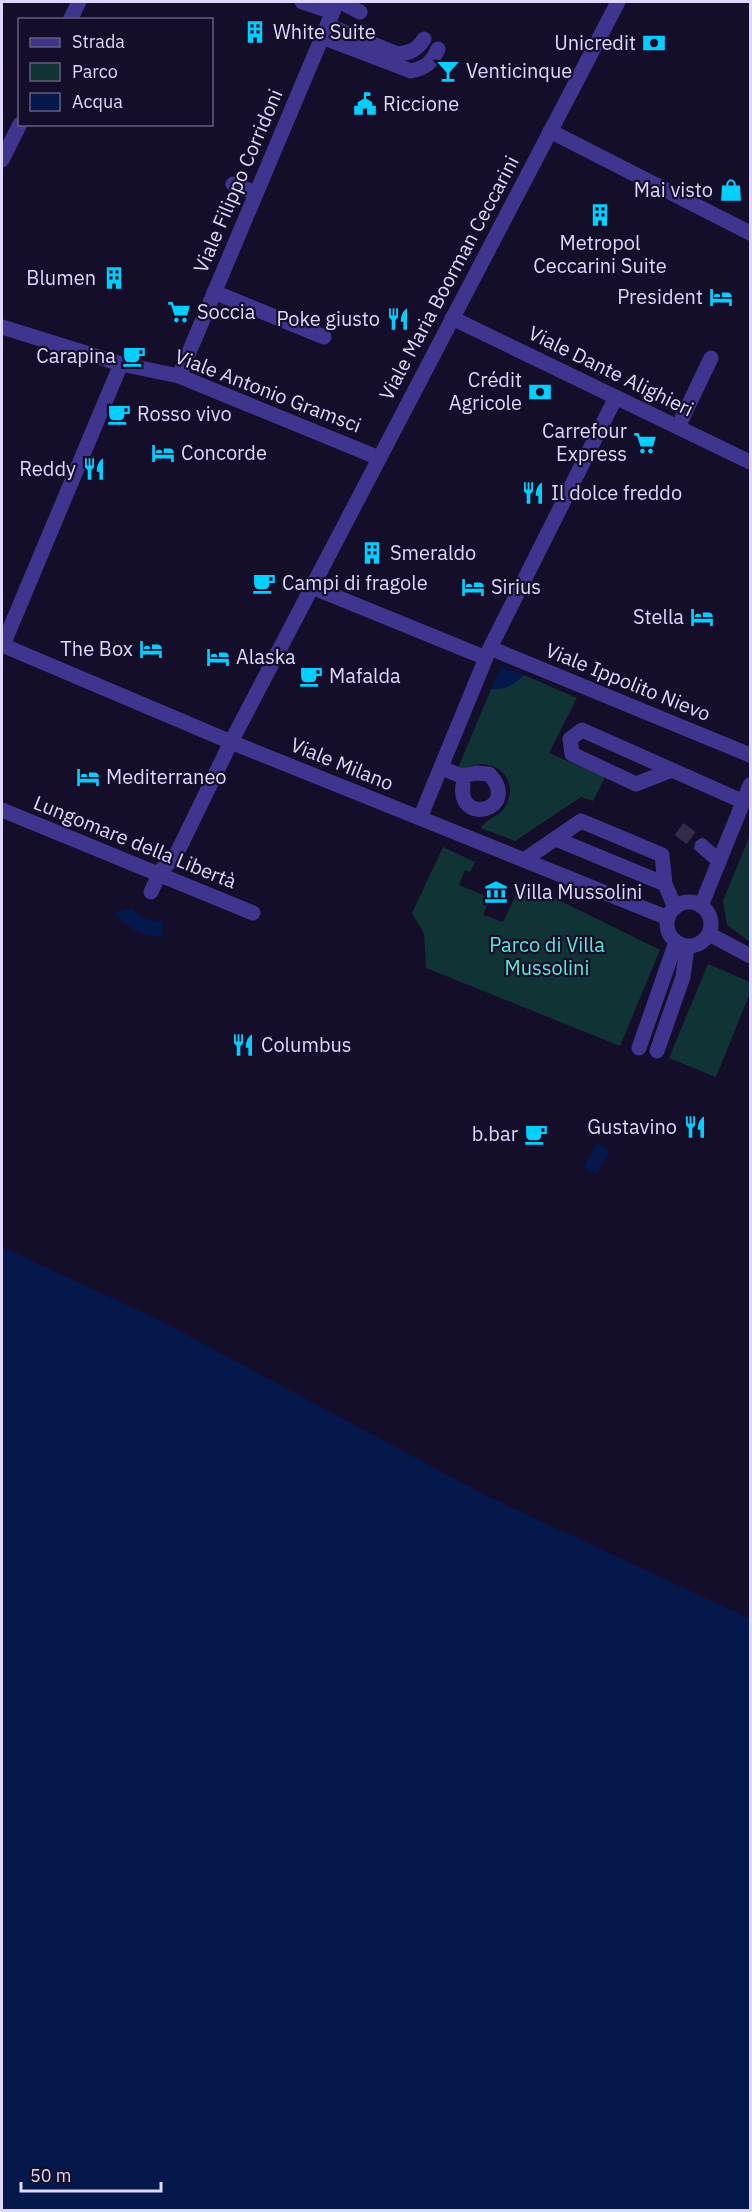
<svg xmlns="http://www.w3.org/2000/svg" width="752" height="2212" font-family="'IBM Plex Sans',sans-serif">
  <rect width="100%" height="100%" fill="#150e2a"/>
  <!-- green -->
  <path fill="#103335" d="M524 675 577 698 549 753 605 777 593 801 581 797 515 841 481 828C487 817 502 817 507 803 520 773 487 753 460 771L458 768 491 689C503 690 516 683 524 675Z
    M750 835V942L727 925 723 901Z
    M443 847 475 862 470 872 465 870 459 885 490 898 483 915 503 922 522 882 660 950 620 1046 426 968 424 934 412 913Z
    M708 964 750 982V993L716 1077 669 1058Z"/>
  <!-- water -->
  <path fill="#05184c" d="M501 666 524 675C514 685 505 690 491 689Z
    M132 908C141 918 148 921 163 921V937C141 936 129 929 114 913Z
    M597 1143 610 1150 597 1174 584 1167Z
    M2 1247 159 1320 483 1494 750 1619V2210H2Z"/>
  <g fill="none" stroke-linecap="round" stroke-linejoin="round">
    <!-- minor-tunnel -->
    <path stroke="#332c4a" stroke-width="15" stroke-dasharray="15 8" stroke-linecap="butt" d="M679 829 702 846"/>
    <!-- minor -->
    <path stroke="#3f348e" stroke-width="15" d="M302 2 332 12
      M341 2 360 12
      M70 20 79 2
      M327 25 397 54C410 53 417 50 424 39
      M322 37 411 71C425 68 432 63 438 49
      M550 131 750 233
      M2 160 20 124
      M233 184 256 193
      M214 292 324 337
      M452 318 750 462
      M2 327 121 364 179 376 379 458
      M179 376 337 2
      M678 427 711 358
      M312 587 486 658
      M2 645 231 742 668 918
      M3 645 121 364
      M490 648 750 755
      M441 768 462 776 476 773 489 774C522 809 457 827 463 785
      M672 770 636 784 572 754 570 739 582 730 744 802
      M2 810 253 913
      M420 818 490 648 616 397
      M556 839 665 884
      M702 846 719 861
      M524 860 581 821 662 855 665 884 675 908
      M151 892 161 870 175 857 231 742 618 2
      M667 924a22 22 0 1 1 44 0a22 22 0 1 1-44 0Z
      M701 906 750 785
      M709 934 750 956
      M639 1048 676 942
      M657 1051 683 977 687 947"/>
  </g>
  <!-- icons -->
  <defs>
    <g id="building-bare" transform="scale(1.8)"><path d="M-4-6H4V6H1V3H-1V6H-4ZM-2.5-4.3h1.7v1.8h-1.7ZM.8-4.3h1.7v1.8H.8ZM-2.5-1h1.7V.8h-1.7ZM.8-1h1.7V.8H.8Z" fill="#03cfff" stroke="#150e2a" stroke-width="2.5" paint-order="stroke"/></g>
    <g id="bank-bare" transform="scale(1.8)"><path d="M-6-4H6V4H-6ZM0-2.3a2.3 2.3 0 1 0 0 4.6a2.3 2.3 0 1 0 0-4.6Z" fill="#03cfff" stroke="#150e2a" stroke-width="2.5" paint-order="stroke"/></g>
    <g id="bar-bare" transform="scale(1.8)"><path d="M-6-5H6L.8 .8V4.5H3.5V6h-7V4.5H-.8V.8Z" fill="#03cfff" stroke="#150e2a" stroke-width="2.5" paint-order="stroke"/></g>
    <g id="civic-bare" transform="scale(1.8)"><path d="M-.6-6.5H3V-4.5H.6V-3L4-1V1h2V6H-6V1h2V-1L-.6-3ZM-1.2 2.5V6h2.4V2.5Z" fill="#03cfff" stroke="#150e2a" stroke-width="2.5" paint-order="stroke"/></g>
    <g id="shop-bare" transform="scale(1.8)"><path d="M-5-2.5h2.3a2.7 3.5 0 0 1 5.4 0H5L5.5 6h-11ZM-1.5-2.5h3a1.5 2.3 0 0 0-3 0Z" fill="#03cfff" stroke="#150e2a" stroke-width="2.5" paint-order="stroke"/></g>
    <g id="hotel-bare" transform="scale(1.8)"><path d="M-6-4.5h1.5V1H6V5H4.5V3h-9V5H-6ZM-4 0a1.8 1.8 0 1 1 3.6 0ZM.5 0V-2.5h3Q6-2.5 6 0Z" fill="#03cfff" stroke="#150e2a" stroke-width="2.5" paint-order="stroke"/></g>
    <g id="supermarket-bare" transform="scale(1.8)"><path d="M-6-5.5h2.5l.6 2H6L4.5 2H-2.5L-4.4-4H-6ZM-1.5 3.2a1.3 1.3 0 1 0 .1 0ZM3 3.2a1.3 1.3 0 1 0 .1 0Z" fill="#03cfff" stroke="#150e2a" stroke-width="2.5" paint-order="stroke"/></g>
    <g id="restaurant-bare" transform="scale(1.8)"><path d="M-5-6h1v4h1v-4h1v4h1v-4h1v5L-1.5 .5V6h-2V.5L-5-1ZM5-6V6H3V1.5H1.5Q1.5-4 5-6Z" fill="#03cfff" stroke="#150e2a" stroke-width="2.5" paint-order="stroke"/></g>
    <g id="cafe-bare" transform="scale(1.8)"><path d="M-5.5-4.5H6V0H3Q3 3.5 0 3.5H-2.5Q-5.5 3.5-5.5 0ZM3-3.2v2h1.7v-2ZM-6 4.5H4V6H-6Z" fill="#03cfff" stroke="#150e2a" stroke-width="2.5" paint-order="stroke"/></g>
    <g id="museum-bare" transform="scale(1.8)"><path d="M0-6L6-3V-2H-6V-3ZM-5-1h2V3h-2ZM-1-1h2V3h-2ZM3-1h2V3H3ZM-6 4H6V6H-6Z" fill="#03cfff" stroke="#150e2a" stroke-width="2.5" paint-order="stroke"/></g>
  </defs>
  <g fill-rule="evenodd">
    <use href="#building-bare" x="255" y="32"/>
    <use href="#bank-bare" x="654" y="43"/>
    <use href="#bar-bare" x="448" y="71"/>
    <use href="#civic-bare" x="365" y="104"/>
    <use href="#shop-bare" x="731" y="190"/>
    <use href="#building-bare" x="600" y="215"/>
    <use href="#building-bare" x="114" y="278"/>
    <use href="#hotel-bare" x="721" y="297"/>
    <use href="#supermarket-bare" x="179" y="312"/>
    <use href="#restaurant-bare" x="398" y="319"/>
    <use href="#cafe-bare" x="134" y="356"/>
    <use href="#bank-bare" x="540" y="392"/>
    <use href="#cafe-bare" x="119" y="414"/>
    <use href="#supermarket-bare" x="645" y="443"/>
    <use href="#hotel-bare" x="163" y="453"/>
    <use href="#restaurant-bare" x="94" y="469"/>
    <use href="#restaurant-bare" x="533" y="493"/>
    <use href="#building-bare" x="372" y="553"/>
    <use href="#cafe-bare" x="264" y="583"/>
    <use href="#hotel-bare" x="473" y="587"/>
    <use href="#hotel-bare" x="702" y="617"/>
    <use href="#hotel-bare" x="151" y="649"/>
    <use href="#hotel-bare" x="218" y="657"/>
    <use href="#cafe-bare" x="311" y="676"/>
    <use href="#hotel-bare" x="88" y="777"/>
    <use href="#museum-bare" x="496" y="892"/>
    <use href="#restaurant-bare" x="243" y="1045"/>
    <use href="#restaurant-bare" x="695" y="1127"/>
    <use href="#cafe-bare" x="536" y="1134"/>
  </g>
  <g text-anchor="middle" stroke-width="4.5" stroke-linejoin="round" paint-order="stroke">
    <!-- poi labels -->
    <g font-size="20" fill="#dfd7ff" stroke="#150e2a" text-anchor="start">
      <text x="273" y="39">White Suite</text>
      <text x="636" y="50" text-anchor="end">Unicredit</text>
      <text x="466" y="78">Venticinque</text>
      <text x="383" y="111">Riccione</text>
      <text x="713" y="197" text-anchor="end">Mai visto</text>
      <text x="600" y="250" text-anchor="middle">Metropol<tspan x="600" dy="23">Ceccarini Suite</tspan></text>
      <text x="96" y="285" text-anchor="end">Blumen</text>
      <text x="703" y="304" text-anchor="end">President</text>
      <text x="197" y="319">Soccia</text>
      <text x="380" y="326" text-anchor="end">Poke giusto</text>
      <text x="116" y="363" text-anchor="end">Carapina</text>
      <text x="522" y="387" text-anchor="end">Crédit<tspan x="522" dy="23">Agricole</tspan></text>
      <text x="137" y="421">Rosso vivo</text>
      <text x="627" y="438" text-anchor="end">Carrefour<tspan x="627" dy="23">Express</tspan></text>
      <text x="181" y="460">Concorde</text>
      <text x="76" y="476" text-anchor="end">Reddy</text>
      <text x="551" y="500">Il dolce freddo</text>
      <text x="390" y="560">Smeraldo</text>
      <text x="282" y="590">Campi di fragole</text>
      <text x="491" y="594">Sirius</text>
      <text x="684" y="624" text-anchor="end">Stella</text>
      <text x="133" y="656" text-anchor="end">The Box</text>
      <text x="236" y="664">Alaska</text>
      <text x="329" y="683">Mafalda</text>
      <text x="106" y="784">Mediterraneo</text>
      <text x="514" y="899">Villa Mussolini</text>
      <text x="261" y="1052">Columbus</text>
      <text x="677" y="1134" text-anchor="end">Gustavino</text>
      <text x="518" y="1141" text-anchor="end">b.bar</text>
    </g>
    <!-- street labels -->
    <g font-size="20" fill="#dfd7ff" stroke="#150e2a">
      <text transform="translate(238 181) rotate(-67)" y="7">Viale Filippo Corridoni</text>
      <text transform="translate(449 278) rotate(-62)" y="7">Viale Maria Boorman Ceccarini</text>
      <text transform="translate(611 371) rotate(26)" y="7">Viale Dante Alighieri</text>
      <text transform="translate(268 391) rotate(21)" y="7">Viale Antonio Gramsci</text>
      <text transform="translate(628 682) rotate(22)" y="7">Viale Ippolito Nievo</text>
      <text transform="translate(342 764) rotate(22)" y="7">Viale Milano</text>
      <text transform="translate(135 842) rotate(22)" y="7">Lungomare della Libertà</text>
    </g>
    <!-- park labels -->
    <g font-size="20" fill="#56ecd4" stroke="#150e2a">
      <text x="547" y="952">Parco di Villa<tspan x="547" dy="23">Mussolini</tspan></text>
    </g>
  </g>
  <!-- border -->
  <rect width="752" height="2212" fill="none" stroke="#dfd7ff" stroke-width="6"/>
  <!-- legend -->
  <rect x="18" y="18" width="195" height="108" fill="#150e2a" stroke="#665e7f" stroke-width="1.5"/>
  <rect x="30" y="38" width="30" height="9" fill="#3f348e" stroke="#665e7f" stroke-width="1.5"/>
  <text x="72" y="48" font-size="18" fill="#dfd7ff">Strada</text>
  <rect x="30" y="63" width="30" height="18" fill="#103335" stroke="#665e7f" stroke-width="1.5"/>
  <text x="72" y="78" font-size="18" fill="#dfd7ff">Parco</text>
  <rect x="30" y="93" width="30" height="18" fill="#05184c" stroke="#665e7f" stroke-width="1.5"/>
  <text x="72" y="108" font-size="18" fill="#dfd7ff">Acqua</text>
  <!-- scale -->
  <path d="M21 2182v9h140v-9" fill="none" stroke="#dfd7ff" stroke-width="3"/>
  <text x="30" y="2182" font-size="18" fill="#dfd7ff" stroke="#150e2a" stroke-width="4.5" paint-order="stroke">50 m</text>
</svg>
